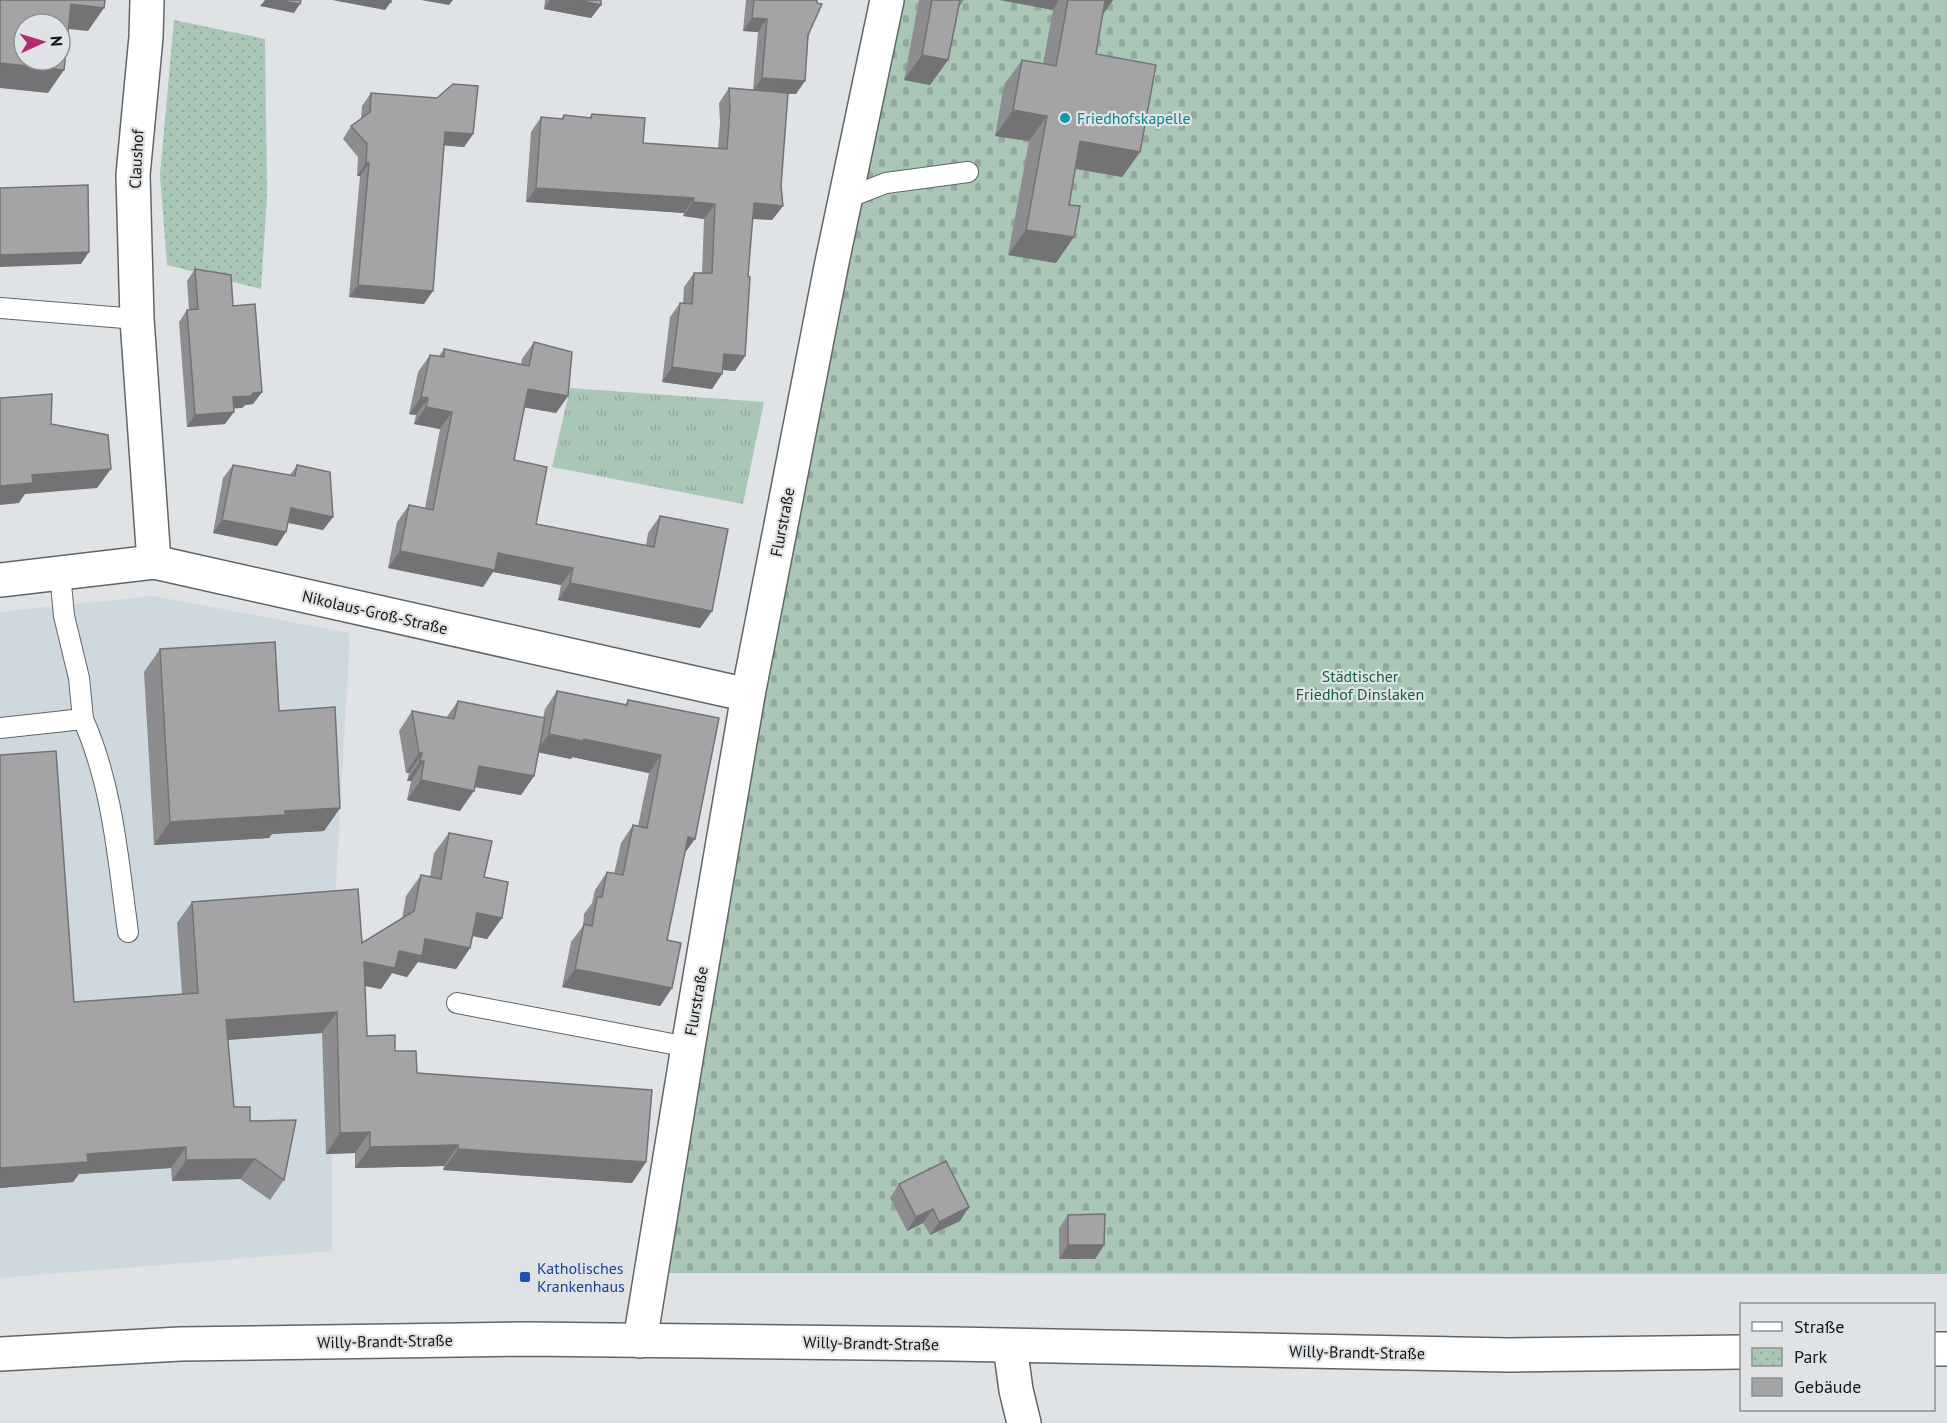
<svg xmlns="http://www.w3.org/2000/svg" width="1947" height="1423" font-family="'PT Sans',sans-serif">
  <defs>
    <pattern id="grass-tufts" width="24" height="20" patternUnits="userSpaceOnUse" patternTransform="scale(1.5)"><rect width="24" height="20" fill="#a9c6b7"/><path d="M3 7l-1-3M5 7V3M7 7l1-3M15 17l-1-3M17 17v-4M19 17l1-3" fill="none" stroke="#91a99d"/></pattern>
    <pattern id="cemetery-stones" width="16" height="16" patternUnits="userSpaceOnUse" patternTransform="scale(1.5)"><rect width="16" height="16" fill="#a9c6b7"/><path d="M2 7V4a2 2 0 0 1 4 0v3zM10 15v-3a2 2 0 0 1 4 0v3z" fill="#91a99d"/></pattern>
    <pattern id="park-dots" width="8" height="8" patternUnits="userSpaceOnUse" patternTransform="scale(1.5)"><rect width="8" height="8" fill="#a9c6b7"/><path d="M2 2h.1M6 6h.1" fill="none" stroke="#91a99d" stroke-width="1.8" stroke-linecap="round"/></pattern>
  </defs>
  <rect width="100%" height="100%" fill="#e0e3e5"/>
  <!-- built -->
  <path fill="#ced8df" d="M153 596 350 633 331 974 332 1251 0 1278V612Z"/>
  <!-- grass -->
  <path fill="url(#grass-tufts)" d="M570 388 764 402 743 504 552 467Z"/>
  <!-- cemetery -->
  <path fill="url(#cemetery-stones)" d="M898 0H1947V1274L659 1273 762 698Z"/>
  <!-- park -->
  <path fill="url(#park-dots)" d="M174 20 265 39 267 196 261 289 167 265 160 175Z"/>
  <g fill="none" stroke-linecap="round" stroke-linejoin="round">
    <!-- lane casing -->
    <g stroke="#626567" stroke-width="22">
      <path id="lane" d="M847 198 886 183 968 172
        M0 308 137 319
        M83 719C113 787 118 859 128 932
        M0 728 83 719 79 678 64 616 60 573
        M457 1003 688 1047"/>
    </g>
    <!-- street casing -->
    <g stroke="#626567" stroke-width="36">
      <path id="street" d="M147 0 146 37 133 175 137 319 154 562
        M0 580 154 562 748 695
        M640 1341 688 1047 748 695 831 267 887 0
        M1010 1346 1016 1390 1024 1423"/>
    </g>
    <!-- primary casing -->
    <g stroke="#626567" stroke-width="36">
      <path id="primary" d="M1934 1349H1947
        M0 1354 180 1344 526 1339 951 1344 1508 1355 1742 1352"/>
    </g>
    <!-- lane -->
    <use href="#lane" stroke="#fff" stroke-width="20"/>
    <!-- street -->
    <use href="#street" stroke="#fff" stroke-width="33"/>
    <!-- primary -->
    <use href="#primary" stroke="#fff" stroke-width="33"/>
  </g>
  <!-- wall -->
  <path fill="#8d8c8f" d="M545 0H601V5L591 18 544 9Z
    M746 0H817L796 94H788L781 186 783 206 772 220 752 219 748 276 745 356 735 371 723 370 722 374 712 389 662 382 670 317 680 303H683L684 287 694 273H702L704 219 683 216 684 213 526 202 531 132 541 117 561 119 564 115 589 118 592 114 643 143 718 148 720 123 719 103 729 88 753 90 758 32 743 31Z
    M919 0H964L959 7 948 60 930 85 904 80Z
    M1000 0H1113L1103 15 1096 54 1140 152 1122 177 1075 169 1056 263 1008 255 1029 141 995 136 1004 85 1022 60 1043 64 1053 10Z
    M371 93 473 134 464 147 444 145 424 304 349 297 360 176H357L358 157 343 139 351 126 361 119 362 106Z
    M195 269 233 306 262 392 253 404 245 405 242 408H233L225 424 187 427 179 322 187 310H189L187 281Z
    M534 342 568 396 556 413 524 407 514 460 536 524 646 546 648 533 660 516 712 611 700 628 558 600 561 585 493 572 483 587 388 568 397 522 409 505 425 508 440 429 414 424 416 415 409 414 418 372 430 355 439 356 444 349 521 364 522 359Z
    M233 465 290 475 297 465 333 517 323 530 288 523 277 546 213 533 223 478Z
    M160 649 279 711 340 808 324 831 272 834 269 838 154 845 144 672Z
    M557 691 625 705 628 700 719 718 684 854 667 940 672 988 660 1006 562 987 571 942 583 926 584 914 592 903 595 890 607 872 614 874 621 843 633 825 638 826 649 773 572 757 571 759 539 752 534 776 521 795 474 787 460 811 407 800 411 781H407L409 773H406L399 731 412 711 446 718 458 701 543 718 545 709Z
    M0 755 74 1002 182 994 177 923 192 902 362 943 402 919 406 896 421 875 430 877 434 853 449 833 484 877 502 918 487 939 473 936 470 948 456 969 418 962 407 977 392 973 381 989 365 986 367 1036 395 1051 417 1073 646 1162 632 1183 443 1170 444 1166 355 1168V1153L326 1154 322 1033 228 1040 234 1107 250 1121 284 1180 270 1200 240 1179 172 1181 171 1168 79 1174 73 1182 0 1188Z
    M899 1184 960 1221 930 1235 923 1223 907 1231 890 1198Z
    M1068 1215 1104 1245 1095 1259H1059V1228Z"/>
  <!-- shaded-wall -->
  <path fill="#737274" d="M265 0H276L300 4 294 13 260 6Z
    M332 0H380L391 2 385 10Z
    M421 0H453L449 5Z
    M550 0H577L601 5 591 18 544 9Z
    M1000 0H1059L1053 10Z
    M1101 0H1113L1100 18Z
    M71 4 104 8 88 31 60 28Z
    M752 18 767 19 758 32 743 31Z
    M922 55 948 60 930 85 904 80Z
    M0 63 64 70 48 93 0 88Z
    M762 78 805 81 796 94 753 91Z
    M1013 110 1047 116 1029 141 995 136Z
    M445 132 473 134 464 147 437 145Z
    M1080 141 1140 152 1122 177 1062 166Z
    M366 163H369L360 176H357Z
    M536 188 694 198 684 213 526 202Z
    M693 202 715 204 704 219 683 216Z
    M754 203 783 206 772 220 743 218Z
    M1026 230 1074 237 1056 263 1008 255Z
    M89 252 81 264 0 267V255Z
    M358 285 433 291 424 304 349 297Z
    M724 354 745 356 735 371 713 369Z
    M672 367 722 374 712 389 662 382Z
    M528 389 568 396 556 413 516 406Z
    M262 392 253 404 245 405 242 408 224 409 233 397Z
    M421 397 428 398 416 415 409 414Z
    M426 407 452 412 440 429 414 424Z
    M234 412 225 424 187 427 195 415Z
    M111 469 97 488 25 494 19 503 0 505V486L32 475Z
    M291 508 333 517 323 530 281 521Z
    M222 520 286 532 277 546 213 533Z
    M400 551 498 553 573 568 561 585 493 572 483 587 388 568Z
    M570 583 712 611 700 628 558 600Z
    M549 734 584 739 661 755 649 773 572 757 571 759 536 752Z
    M419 753H422L409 773H406Z
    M420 761H424L411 781H407Z
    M479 766 534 776 521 795 465 785Z
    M421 780 474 791 460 811 407 800Z
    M340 808 324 831 272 834 269 838 154 845 170 822 285 811Z
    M688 837 695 839 682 857Z
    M477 913 502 918 487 939 463 934Z
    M425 939 470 948 456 969 418 962 407 977 392 973 381 989 350 983 364 962 399 951Z
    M575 969 672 988 660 1006 562 987Z
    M337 1012 322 1033 212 1041 226 1020Z
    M370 1132 355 1153 326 1154 340 1133Z
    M458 1145 444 1166 355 1168 370 1147Z
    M186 1147 171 1168 79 1174 73 1182 0 1188V1168L87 1154Z
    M458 1149 646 1162 632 1183 443 1170Z
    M255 1159 240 1179 172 1181 186 1160Z
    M969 1207 960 1221 930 1235 939 1222Z
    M933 1209 923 1223 907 1231 916 1217Z
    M1068 1245H1104L1095 1259H1059Z"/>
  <!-- building -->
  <path fill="#a4a3a6" stroke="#737274" stroke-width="1.5" fill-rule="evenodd" d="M0 0H105L104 8 71 4 64 70 0 63ZM24 24H60V60H24Z
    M276 0H301L300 4Z
    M380 0H391V2Z
    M577 0H601V5Z
    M754 0H817V3L822 4 808 35 805 81 762 78 767 19 752 18Z
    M932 0H960L948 60 922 55Z
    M1068 0H1105L1096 54 1156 65 1140 152 1080 141 1069 205 1080 206 1074 237 1026 230 1047 116 1013 110 1022 60 1056 66Z
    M453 84 478 86 473 134 445 132 433 291 358 285 369 163H366L367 144 351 126 370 112 371 93 437 98Z
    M729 88 788 93 781 186 783 206 754 203 748 276 750 277 745 356 724 354 722 374 672 367 680 303 692 304 694 273H712L715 204 693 202 694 198 536 188 541 117 563 119 564 115 591 118 592 114 645 118 643 143 727 149 730 108Z
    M88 185 89 252 0 255V188Z
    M195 269 231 275 233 306 255 304 262 392 253 393 251 396 233 397 234 412 195 415 187 310 198 309Z
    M534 342 572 352 568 396 528 389 514 460 547 467 536 524 654 547 660 516 728 529 712 611 570 583 573 568 498 553 495 570 400 551 409 505 433 510 452 412 426 407 428 398 421 397 430 355 444 357V349L529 366Z
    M52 394 51 424 108 435 111 469 32 475 33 483 0 486V398Z
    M233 465 295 476 297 465 330 472 333 517 291 508 286 532 222 520Z
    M275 642 279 711 335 707 340 808 285 811V815L170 822 160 649Z
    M557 691 627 705 628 700 719 718 695 839 688 837 667 940 681 943 672 988 575 969 584 924 592 926 597 897H602L607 872 623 875 633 825 647 828 661 755 584 739 583 741 549 734Z
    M458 701 545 718 534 776 479 766 474 791 421 780 424 761H420L422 753H419L412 711 454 719Z
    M56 751 74 1002 198 993 192 902 358 889 362 943 414 911 421 875 441 879 449 833 492 841 484 877 508 882 502 918 477 913 470 948 425 939 422 956 399 951 395 968 364 962 367 1036 395 1035V1051H416L417 1073 652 1090 646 1162 458 1149V1145L370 1147V1132L340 1133 337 1012 226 1020 234 1107H250V1121L296 1120 284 1180 255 1159 186 1160V1147L87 1154 88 1162 0 1168V755Z
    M946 1161 969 1207 939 1222 933 1209 916 1217 899 1184Z
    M1105 1214 1104 1245H1068V1215Z"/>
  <!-- markers -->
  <circle fill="#0f9aa8" stroke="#e0e3e5" stroke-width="2" cx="1065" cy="118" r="6"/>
  <rect fill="#1a4fb4" stroke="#e0e3e5" stroke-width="2" x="519" y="1271" width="12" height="12" rx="3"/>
  <g text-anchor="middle" stroke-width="4.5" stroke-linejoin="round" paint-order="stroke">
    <!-- culture labels -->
    <g font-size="16" fill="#0d838f" stroke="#e0e3e5" text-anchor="start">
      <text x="1077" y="124">Friedhofskapelle</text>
    </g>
    <!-- street labels -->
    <g font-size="16" fill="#151516" stroke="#e0e3e5">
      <text transform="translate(136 159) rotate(-87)" y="6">Claushof</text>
      <text transform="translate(782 522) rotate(-79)" y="6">Flurstraße</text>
      <text transform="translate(375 612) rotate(13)" y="6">Nikolaus-Groß-Straße</text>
      <text transform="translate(696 1001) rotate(-80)" y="6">Flurstraße</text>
      <text transform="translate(385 1341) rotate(-1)" y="6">Willy-Brandt-Straße</text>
      <text transform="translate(871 1343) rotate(1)" y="6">Willy-Brandt-Straße</text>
      <text transform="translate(1357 1352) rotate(1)" y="6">Willy-Brandt-Straße</text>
    </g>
    <!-- park labels -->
    <g font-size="16" fill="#135e43" stroke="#e0e3e5">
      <text x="1360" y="682">Städtischer<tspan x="1360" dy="18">Friedhof Dinslaken</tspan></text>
    </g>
    <!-- transit labels -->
    <g font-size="16" fill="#164399" stroke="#e0e3e5" text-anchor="start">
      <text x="537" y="1274">Katholisches<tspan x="537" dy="18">Krankenhaus</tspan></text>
    </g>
  </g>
  <!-- legend -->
  <rect x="1740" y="1303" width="195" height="108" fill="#e0e3e5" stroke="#8f9192" stroke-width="1.5"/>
  <rect x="1752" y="1322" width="30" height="9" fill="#ffffff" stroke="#8f9192" stroke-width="1.5"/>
  <text x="1794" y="1333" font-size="18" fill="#151516">Straße</text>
  <rect x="1752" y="1348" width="30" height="18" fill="url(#park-dots)" stroke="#8f9192" stroke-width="1.5"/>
  <text x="1794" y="1363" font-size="18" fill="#151516">Park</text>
  <rect x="1752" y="1378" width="30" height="18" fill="#a4a3a6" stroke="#8f9192" stroke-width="1.5"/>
  <text x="1794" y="1393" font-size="18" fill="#151516">Gebäude</text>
  <!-- north arrow -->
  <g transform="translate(42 42) rotate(86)"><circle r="28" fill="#e0e3e5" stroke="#8f9192" stroke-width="1.5"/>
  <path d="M0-4.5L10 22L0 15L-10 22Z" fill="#b22c72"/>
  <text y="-9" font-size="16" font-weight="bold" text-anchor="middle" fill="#151516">N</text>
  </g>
</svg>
